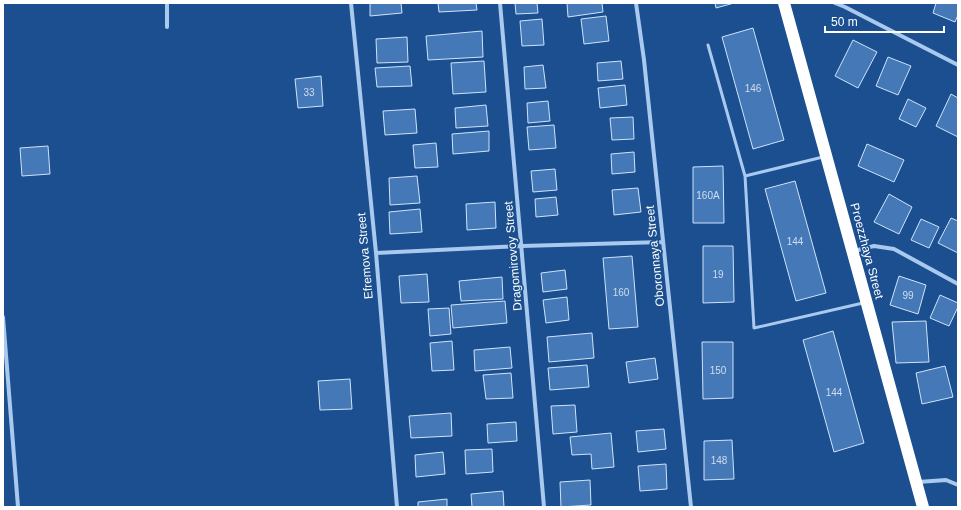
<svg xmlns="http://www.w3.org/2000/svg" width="961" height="510" font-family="Helvetica,sans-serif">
  <rect width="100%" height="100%" fill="#1b4f8f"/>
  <!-- building -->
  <path fill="#4478b7" stroke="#cfe3fa" d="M370 3H401L402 13 370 16Z
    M438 3H476L477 10 439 12Z
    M515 3H537L538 13 516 14Z
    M567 3H602L603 12 568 17Z
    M715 3H734L716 8Z
    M936 3H958V15L955 22 933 13Z
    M606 16 609 41 584 44 581 19Z
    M542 19 544 45 522 46 520 21Z
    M753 28 784 140 753 149 722 37Z
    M482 31 483 57 428 60 426 36Z
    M407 37 408 62 377 63 376 39Z
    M853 40 877 52 858 88 835 76Z
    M888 57 911 66 898 95 876 86Z
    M484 61 486 92 453 94 451 63Z
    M621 61 623 79 598 81 597 63Z
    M543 65 546 88 525 89 524 67Z
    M410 66 412 86 377 87 375 68Z
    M321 76 323 106 298 108 295 79Z
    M625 85 627 105 600 108 598 88Z
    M951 94 958 98V137L936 126Z
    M908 99 926 108 916 127 899 119Z
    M548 101 550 121 528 123 527 103Z
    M486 105 488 126 456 128 455 108Z
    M415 109 417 133 385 135 383 111Z
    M633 117 634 139 612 140 610 118Z
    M554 125 556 148 529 150 527 127Z
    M489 131V151L453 154 452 134Z
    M436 143 438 167 415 168 413 145Z
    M867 144 904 160 894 182 858 166Z
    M48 146 50 174 22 176 20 148Z
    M634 152 635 172 612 174 611 154Z
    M723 166 724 223H693V167Z
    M555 169 557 190 533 192 531 171Z
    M417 176 420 203 390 205 389 178Z
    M795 181 826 293 796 301 765 189Z
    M638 188 641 212 614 215 612 190Z
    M889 194 912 207 899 234 874 222Z
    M556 197 558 215 536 217 535 199Z
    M495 202 496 228 467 230 466 204Z
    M420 209 422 232 390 234 389 212Z
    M951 218 958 221V253L938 243Z
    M921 219 939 227 929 248 911 240Z
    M703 246H733L734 302 703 303Z
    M632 256 638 327 609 329 603 258Z
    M565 270 567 289 543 292 541 273Z
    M427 274 429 302 401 303 399 276Z
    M899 276 926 285 918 314 890 305Z
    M502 277 503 299 461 301 459 281Z
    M940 295 958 303V307L949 326 930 318Z
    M567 297 569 320 546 323 543 300Z
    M505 301 507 323 453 328 451 305Z
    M449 308 451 334 430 336 428 309Z
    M926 321 929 362 896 363 892 322Z
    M833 331 864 443 834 452 803 340Z
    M592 333 594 358 549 362 547 337Z
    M452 341 454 370 432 371 430 343Z
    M702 342H733V398L703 399Z
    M510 347 512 368 475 371 474 350Z
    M655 358 658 379 629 383 626 362Z
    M587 365 589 387 550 390 548 368Z
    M945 366 953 397 922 404 916 373Z
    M511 373 513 398 486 399 483 375Z
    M350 379 352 409 320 410 318 381Z
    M575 405 577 432 553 434 551 406Z
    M451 413 452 436 411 438 409 416Z
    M516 422 517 441 488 443 487 424Z
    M664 429 666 449 638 452 636 431Z
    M611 433 614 467 592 469 591 454 572 455 570 437Z
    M732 440 734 479 704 480V441Z
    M492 449 493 472 466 474 465 450Z
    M443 452 445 474 416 477 415 455Z
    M666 464 667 489 640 491 638 466Z
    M590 480 591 505 561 507 560 482Z
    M503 491 504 507H472L471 494Z
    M447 499V507H418V502Z"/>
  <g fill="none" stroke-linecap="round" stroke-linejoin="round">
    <!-- lane -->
    <path stroke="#a9c9ee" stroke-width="3" d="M708 45 745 176 754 328 863 303
      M745 176 823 157"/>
    <!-- street -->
    <path stroke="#a9c9ee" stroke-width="4" d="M167 3V27
      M351 3 376 253 397 507
      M500 3 544 507
      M636 3 644 60 691 507
      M835 3 845 7 958 65
      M854 251 874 246 894 249 958 284
      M376 253 522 246 663 242
      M3 317 18 507
      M918 482 946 480 958 485"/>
    <!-- highway -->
    <path stroke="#fff" stroke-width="12" d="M784 3 923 507"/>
  </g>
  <g text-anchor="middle" stroke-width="3.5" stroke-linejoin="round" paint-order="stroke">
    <!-- number labels -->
    <g font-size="10" fill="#d0dded">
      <text x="753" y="92">146</text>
      <text x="309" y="96">33</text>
      <text x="708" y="199">160А</text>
      <text x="795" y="245">144</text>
      <text x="718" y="278">19</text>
      <text x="621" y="296">160</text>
      <text x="908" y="299">99</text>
      <text x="718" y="374">150</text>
      <text x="834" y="396">144</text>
      <text x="719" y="464">148</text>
    </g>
    <!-- street labels -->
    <g font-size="12" fill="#fff" stroke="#1b4f8f">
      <text transform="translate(867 251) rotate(75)" y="4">Proezzhaya Street</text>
      <text transform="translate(365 256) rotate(-95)" y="4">Efremova Street</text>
      <text transform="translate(513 256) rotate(-95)" y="4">Dragomirovoy Street</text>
      <text transform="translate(655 256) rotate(-96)" y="4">Oboronnaya Street</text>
    </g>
  </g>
  <!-- border -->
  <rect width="961" height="510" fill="none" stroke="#ffffff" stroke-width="8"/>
  <!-- scale -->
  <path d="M825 26v6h119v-6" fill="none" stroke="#ffffff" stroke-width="2"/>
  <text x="831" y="26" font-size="12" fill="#ffffff" stroke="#1b4f8f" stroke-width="3" paint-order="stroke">50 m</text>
</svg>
